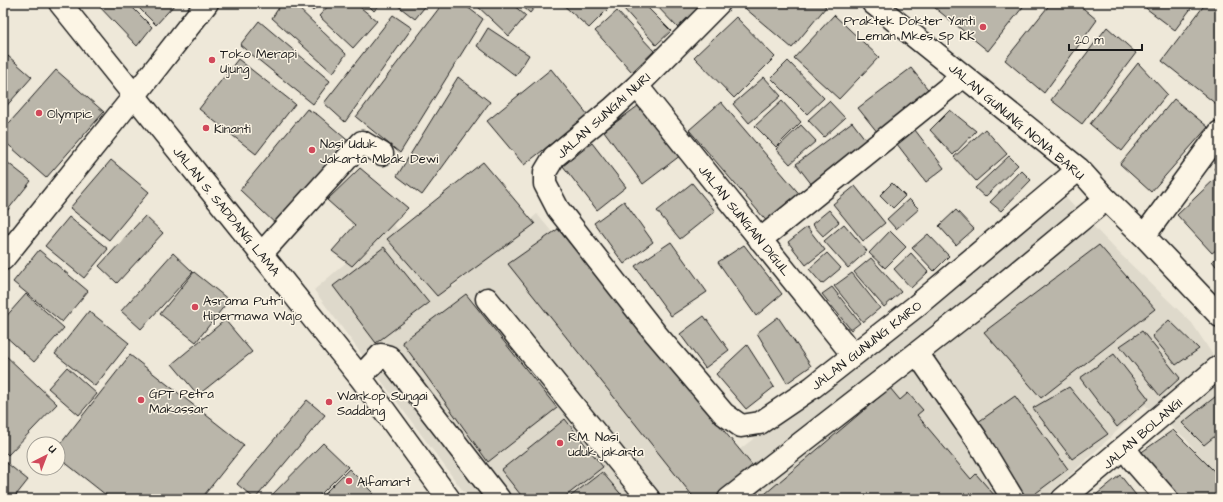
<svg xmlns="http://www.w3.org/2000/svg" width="1223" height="502" font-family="'Architects Daughter',sans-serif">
  <rect width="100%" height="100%" fill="#eee8d9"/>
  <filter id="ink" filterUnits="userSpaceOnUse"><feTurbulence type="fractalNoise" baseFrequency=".025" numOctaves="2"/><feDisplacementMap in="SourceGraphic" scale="8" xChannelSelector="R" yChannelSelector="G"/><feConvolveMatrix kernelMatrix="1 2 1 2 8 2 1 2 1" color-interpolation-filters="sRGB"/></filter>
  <g filter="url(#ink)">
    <!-- built -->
    <path fill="#ded9cb" d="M1066 198 1118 252 1192 323 1220 366V483L1186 439 1145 405 1044 499H469L314 290 392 223 453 287 537 214 735 453Z"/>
    <!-- building -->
    <path fill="#bab6aa" stroke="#1c1c1c" d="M96 3H128L152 27 137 46Z
      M134 3H176L156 25Z
      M282 3H293L346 54 333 73 272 18Z
      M305 3H320L313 11Z
      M331 3H355L377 21 353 48 319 16Z
      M366 3H381L374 11Z
      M399 3H428L415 19 397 5Z
      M443 3H462L483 19 400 153 356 117Z
      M474 3H511L526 16 509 36Z
      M519 3H538L530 13Z
      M561 3H614L589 28Z
      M631 3H643L671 31 656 45 624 9Z
      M654 3H705L678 28Z
      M739 3H821L826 7 792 48Z
      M929 3H1026L988 51Z
      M1051 3H1077L1097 20 1044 93 1005 60Z
      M1139 3H1195L1175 30Z
      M1206 3H1220V99L1216 104 1162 61Z
      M617 11 654 51 632 72 595 31Z
      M393 15 412 28 345 122 324 103Z
      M834 15 879 57 839 99 794 58Z
      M736 17 775 57 734 98 694 57Z
      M259 21 330 81 313 104 240 45Z
      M1107 27 1136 53 1082 124 1051 100Z
      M488 28 529 55 516 76 477 46Z
      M8 56 32 77 3 110V62Z
      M238 59 295 104 256 154 199 109Z
      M788 61 824 98 807 114 771 78Z
      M1138 63 1167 94 1122 151 1090 124Z
      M911 68 931 93 878 133 858 108Z
      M551 69 588 115 524 165 487 121Z
      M56 70 104 112 46 178 3 140V130Z
      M458 77 490 102 422 195 397 176Z
      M764 77 781 96 749 123 733 104Z
      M1174 99 1208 127 1151 192 1120 164Z
      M782 101 801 122 776 147 755 126Z
      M829 101 845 118 824 137 808 120Z
      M721 102 802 197 769 224 689 130Z
      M642 103 681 155 643 184 604 131Z
      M307 109 318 115 353 145 280 228 240 190Z
      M950 110 976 131 953 155 930 130Z
      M852 122 872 148 816 190 796 164Z
      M801 125 816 141 790 164 776 149Z
      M985 129 1007 154 976 181 954 157Z
      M915 130 944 168 926 182 897 144Z
      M592 143 626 187 597 210 563 166Z
      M1009 156 1018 165 985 197 975 188Z
      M3 159 31 181 3 216Z
      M111 160 149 192 109 240 70 208Z
      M1220 161V174L1214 169Z
      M483 162 535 224 437 296 387 239Z
      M360 168 408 208 352 266 332 251 355 225 327 200Z
      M1021 170 1031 180 1001 211 990 202Z
      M1217 177 1220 179V247L1212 253 1177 215Z
      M692 183 715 211 680 239 657 211Z
      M892 183 905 196 893 208 880 195Z
      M855 186 885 223 863 241 833 204Z
      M909 199 919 209 896 229 887 219Z
      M624 201 653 242 624 264 594 223Z
      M829 210 839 222 823 236 812 224Z
      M956 210 974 229 956 245 939 226Z
      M145 216 163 233 117 283 99 266Z
      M69 217 108 249 84 278 45 246Z
      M844 224 867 251 848 268 824 241Z
      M807 227 825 250 806 265 788 242Z
      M558 229 757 471 717 499H695L508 264Z
      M890 231 906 247 885 268 869 253Z
      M928 234 949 256 934 271 912 248Z
      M671 242 707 292 671 316 635 266Z
      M744 245 782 294 756 316 718 262Z
      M1099 245 1155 309 1041 398 984 332Z
      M384 247 429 303 376 343 333 286Z
      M39 250 88 291 62 322 13 282Z
      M173 253 193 272 141 329 121 311Z
      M827 253 841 268 822 284 809 269Z
      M911 253 928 272 911 288 894 269Z
      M1220 256V271L1212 261Z
      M871 258 901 292 884 307 854 272Z
      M194 272 229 300 196 342 160 314Z
      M852 273 880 308 863 322 834 286Z
      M832 287 860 323 851 330 822 294Z
      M26 294 64 328 34 362 3 334V320Z
      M466 294 557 408 488 462 402 342Z
      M89 311 129 343 95 386 55 354Z
      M704 316 729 350 705 368 680 334Z
      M778 317 811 366 787 383 757 333Z
      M225 320 252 352 198 395 172 364Z
      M1169 320 1199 349 1176 365 1152 336Z
      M1142 331 1180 378 1160 396 1120 346Z
      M747 345 774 387 746 409 716 374Z
      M3 353 57 404 8 455 3 450Z
      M1114 354 1149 399 1117 427 1080 378Z
      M130 355 244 445 201 499H111L58 457V447Z
      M67 367 97 394 79 415 48 388Z
      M1069 387 1108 434 1072 459 1033 408Z
      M890 388 900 400 908 393 923 410 917 415 971 479 976 474 995 496 991 499H759Z
      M1220 393V432L1204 445 1182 423Z
      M1015 396 1068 469 1028 499H1025L971 427Z
      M307 400 325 415 255 499 237 484Z
      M565 419 603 467 562 499H524L501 470Z
      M1173 430 1220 477V499H1175L1136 456Z
      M323 443 348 467 316 499H268Z
      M3 460 28 480 13 499H3Z
      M349 469 373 493 367 499H319Z
      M602 472 625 499H567Z
      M1120 475 1139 499H1091Z"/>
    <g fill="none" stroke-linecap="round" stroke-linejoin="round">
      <!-- minor casing -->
      <g stroke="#1c1c1c" stroke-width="25">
        <path id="minor" d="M719 3 637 86 612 109 554 157 545 172V184L558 209 656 334 724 414 741 426 760 423 813 387 915 307 1079 169
          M873 3 1079 169 1106 199 1144 236 1220 316
          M637 86 853 355
          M1144 236 1220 132
          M760 240 963 76
          M262 253 362 142 382 154
          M3 259 135 95 207 3
          M487 299 649 499
          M360 377 381 355 389 357 499 499
          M1124 447 1133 460 1167 499
          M729 499 917 353
          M1013 499 976 438 917 353 977 306 1106 199
          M1063 499 1220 366"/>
      </g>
      <!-- major casing -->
      <g stroke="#1c1c1c" stroke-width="25">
        <path id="major" d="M60 3 360 377 449 499"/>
      </g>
      <!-- minor -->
      <use href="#minor" stroke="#fcf5e5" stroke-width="22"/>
      <!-- major -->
      <use href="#major" stroke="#fcf5e5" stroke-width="22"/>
    </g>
  </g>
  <!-- markers -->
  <g fill="#d1495b" stroke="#fcf5e5" stroke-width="1.5">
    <circle cx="983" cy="27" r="4"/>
    <circle cx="212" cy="60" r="4"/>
    <circle cx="39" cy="113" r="4"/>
    <circle cx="206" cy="128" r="4"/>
    <circle cx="312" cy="150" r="4"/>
    <circle cx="195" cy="307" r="4"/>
    <circle cx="141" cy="400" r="4"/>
    <circle cx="329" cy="402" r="4"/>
    <circle cx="560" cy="443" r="4"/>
    <circle cx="349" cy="481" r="4"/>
  </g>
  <g text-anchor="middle" stroke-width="3" stroke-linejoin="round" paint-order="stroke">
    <!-- poi labels -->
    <g font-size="13" fill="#1c1c1c" stroke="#fcf5e5" text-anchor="start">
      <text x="975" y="25" text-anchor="end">Praktek Dokter Yanti<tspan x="975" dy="15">Leman Mkes Sp KK</tspan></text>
      <text x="220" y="58">Toko Merapi<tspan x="220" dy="15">Ujung</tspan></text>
      <text x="47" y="118">Olympic</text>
      <text x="214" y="133">Kinanti</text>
      <text x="320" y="148">Nasi Uduk<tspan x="320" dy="15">Jakarta Mbak Dewi</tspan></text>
      <text x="203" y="305">Asrama Putri<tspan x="203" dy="15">Hipermawa Wajo</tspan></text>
      <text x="149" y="398">GPT Petra<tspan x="149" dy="15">Makassar</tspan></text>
      <text x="337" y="400">Warkop Sungai<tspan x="337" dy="15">Saddang</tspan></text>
      <text x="568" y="441">RM. Nasi<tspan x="568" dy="15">uduk jakarta</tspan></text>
      <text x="357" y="486">Alfamart</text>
    </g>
    <!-- street labels -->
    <g font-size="13" fill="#1c1c1c" stroke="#fcf5e5">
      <text transform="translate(603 115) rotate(-42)" y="5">JALAN SUNGAI NURI</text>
      <text transform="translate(1017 121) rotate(40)" y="5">JALAN GUNUNG NONA BARU</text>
      <text transform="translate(227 211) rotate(51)" y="5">JALAN S. SADDANG LAMA</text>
      <text transform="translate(745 220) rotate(51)" y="5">JALAN SUNGAIN DIGUL</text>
      <text transform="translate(866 345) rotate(-38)" y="5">JALAN GUNUNG KAIRO</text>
      <text transform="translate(1142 433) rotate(-41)" y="5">JALAN BOLANGI</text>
    </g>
  </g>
  <!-- margin -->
  <rect width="1223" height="502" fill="none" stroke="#fcf5e5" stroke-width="16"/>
  <rect x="8" y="8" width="1207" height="486" fill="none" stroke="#1c1c1c" stroke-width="1.5" filter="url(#ink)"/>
  <!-- north arrow -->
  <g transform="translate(46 456) rotate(42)"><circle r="19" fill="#fcf5e5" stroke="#a29e95"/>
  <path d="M0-3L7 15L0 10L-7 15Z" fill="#d1495b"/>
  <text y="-6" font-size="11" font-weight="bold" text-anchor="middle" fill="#1c1c1c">U</text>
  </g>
  <!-- scale -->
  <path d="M1069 44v6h73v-6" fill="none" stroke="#1c1c1c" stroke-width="2"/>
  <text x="1075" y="44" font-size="12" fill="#1c1c1c" stroke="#fcf5e5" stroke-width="3" paint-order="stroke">20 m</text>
</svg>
